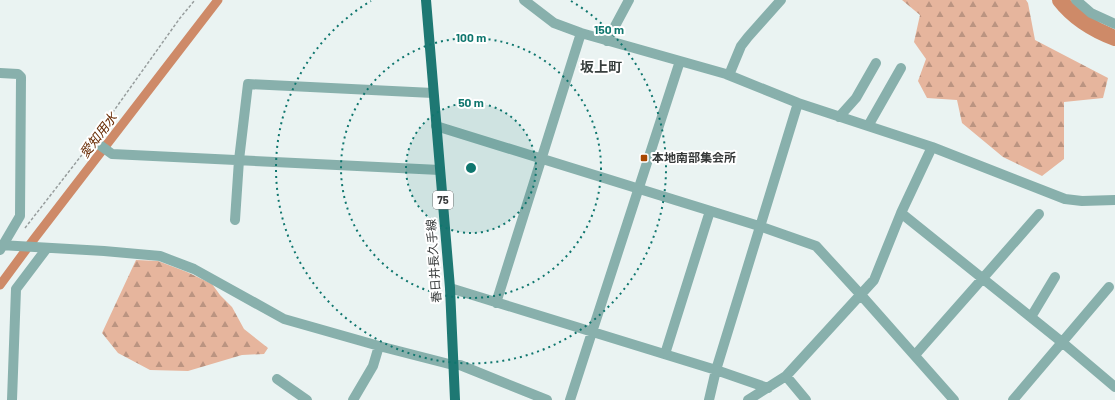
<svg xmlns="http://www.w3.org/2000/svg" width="1115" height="400" font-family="Barlow,'Noto Sans JP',sans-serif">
  <defs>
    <pattern id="forest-firs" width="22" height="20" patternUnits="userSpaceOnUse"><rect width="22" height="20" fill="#e6b59d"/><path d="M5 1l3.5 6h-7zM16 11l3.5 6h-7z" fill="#bb9481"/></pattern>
  </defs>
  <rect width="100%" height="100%" fill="#eaf3f2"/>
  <!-- forest -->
  <path fill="url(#forest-firs)" d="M902 0H1026L1028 3 1035 40 1108 78 1103 98 1064 102V159L1042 176 1003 157 962 123 957 100 927 98 918 81 926 59 914 42 920 15Z
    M136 260 158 261 187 272 212 284 220 295 232 307 244 329 268 348 264 354 242 355 188 371 150 370 118 353 102 333Z"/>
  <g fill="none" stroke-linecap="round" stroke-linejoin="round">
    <!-- canal -->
    <path stroke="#ce8a68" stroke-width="9" d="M0 285 34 239 218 0"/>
    <!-- river -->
    <path stroke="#ce8a68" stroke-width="16" d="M1060 0C1074 18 1094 30 1115 38"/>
    <!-- path -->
    <path stroke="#979d9d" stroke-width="1.5" stroke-dasharray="3 2" stroke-linecap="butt" d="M98 133 180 18 195 0
      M25 228 88 147"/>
    <!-- minor -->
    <path stroke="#88b0ac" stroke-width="10" d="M524 0 554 23 581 33 726 74 798 103 932 147 1065 199 1082 201 1115 200
      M1076 0 1091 13 1115 24
      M607 41 629 0
      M0 73 18 74 21 77 20 216 0 250
      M729 75 741 46 748 37 781 0
      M839 117 856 98 876 63
      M436 126 759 226 816 246 861 295 954 400
      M868 126 901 68
      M93 140 112 154 440 170
      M901 213 1063 343 1115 387
      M235 220 239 160 248 84 433 93
      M0 245 104 251 160 256 194 269 284 319 379 346 453 365H460L547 400
      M450 288 716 370 768 388
      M496 303 581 33
      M1031 317 1055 277
      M665 354 710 211
      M915 355 983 278 1039 214
      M786 376 806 400
      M277 379 307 400
      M12 400 16 289 47 248
      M353 400 373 366 379 346
      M570 400 680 61
      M709 400 716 370 798 103
      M748 400 786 376 874 280 901 213 932 147
      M1013 400 1109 287"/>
    <!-- major -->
    <path stroke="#1e7873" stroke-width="10" d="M426 0 450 288 455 400"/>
  </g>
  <!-- distance rings -->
  <circle cx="471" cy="168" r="65" fill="#0f766e" fill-opacity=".12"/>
  <g fill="none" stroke="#0f766e" stroke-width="2" stroke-dasharray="2 4">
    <circle cx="471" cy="168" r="65"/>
    <circle cx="471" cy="168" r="130"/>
    <path d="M571 1A195 195 0 1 1 371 1"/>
  </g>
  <!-- markers -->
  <rect fill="#a84700" stroke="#fff" stroke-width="1.5" x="640" y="154" width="8" height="8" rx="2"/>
  <g text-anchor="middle" stroke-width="4" stroke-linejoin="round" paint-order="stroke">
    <!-- shield labels -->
    <rect fill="#fff" stroke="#727474" stroke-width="1" x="433" y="191" width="20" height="18" rx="3"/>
    <g font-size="11" font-weight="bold" fill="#363939">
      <text x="443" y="204">75</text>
    </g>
    <!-- poi labels -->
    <g font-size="12" font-weight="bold" fill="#363939" stroke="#fff" text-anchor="start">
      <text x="652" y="162">本地南部集会所</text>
    </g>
    <!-- street labels -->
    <g font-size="12" fill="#363939" stroke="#fff">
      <text transform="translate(434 261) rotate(-94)" y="4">春日井長久手線</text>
    </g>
    <!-- water labels -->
    <g font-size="13" font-style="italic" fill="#672900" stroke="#fff">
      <text transform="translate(98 135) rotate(-53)" y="5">愛知用水</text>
    </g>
    <!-- quarter labels -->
    <g font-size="14" font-weight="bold" fill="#383f3e" stroke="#fff">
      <text x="601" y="72">坂上町</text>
    </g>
  </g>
  <circle cx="471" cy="168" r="6" fill="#0f766e" stroke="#fff" stroke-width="2"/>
  <g font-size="12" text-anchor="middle" font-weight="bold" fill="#0f766e" stroke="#fff" stroke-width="4" stroke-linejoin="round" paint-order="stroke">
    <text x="609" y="34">150 m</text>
    <text x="471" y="42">100 m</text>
    <text x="471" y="107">50 m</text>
  </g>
</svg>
